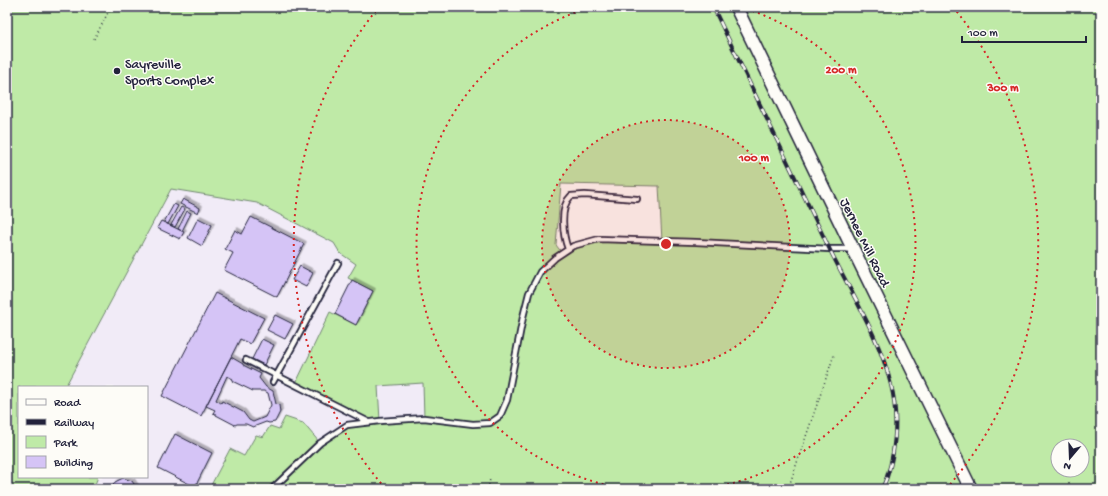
<svg xmlns="http://www.w3.org/2000/svg" width="1108" height="496" font-family="'Gochi Hand',sans-serif">
  <defs>
    <filter id="shadow"><feDropShadow dx="2.5" dy="-2.5" stdDeviation="0" flood-color="#0004"/></filter>
  </defs>
  <rect width="100%" height="100%" fill="#fdfcf7"/>
  <filter id="ink" filterUnits="userSpaceOnUse"><feTurbulence type="fractalNoise" baseFrequency=".025" numOctaves="2"/><feDisplacementMap in="SourceGraphic" scale="8" xChannelSelector="R" yChannelSelector="G"/><feConvolveMatrix kernelMatrix="1 2 1 2 8 2 1 2 1" color-interpolation-filters="sRGB"/></filter>
  <g filter="url(#ink)">
    <!-- built -->
    <path fill="#f1ebf7" d="M171 189 353 218 439 420 320 443 279 429 263 438 256 435 244 456 230 450 209 489H93L98 477H147V387H65Z"/>
    <!-- green -->
    <path fill="#bfeaa7" stroke="#708671" fill-rule="evenodd" d="M7 7H1101V489H209L230 449 244 456 256 435 263 437 270 426 279 429 285 417 303 423 320 443 347 425 368 422 295 385 330 312 356 325 373 291 348 278 356 264 340 253 334 243 257 203 171 189 65 387H19V477H98L93 489H7ZM561 184 659 186 662 241C627 240 592 233 562 253L556 245ZM423 383 424 418 380 421 378 386ZM1058 446H1082V470H1058Z"/>
    <!-- building -->
    <path fill="#d5c4f6" stroke="#22223b" fill-rule="evenodd" filter="url(#shadow)" d="M183 199 200 208 198 213 180 204Z
      M174 204 178 206 168 224 164 222Z
      M181 207 185 209 175 227 171 225Z
      M187 211 191 213 182 231 178 229Z
      M251 217 304 244 277 297 224 270 233 253 225 249 235 230 242 234Z
      M198 218 212 225 202 246 188 238Z
      M161 221 184 232 180 239 157 228Z
      M300 266 313 273 306 287 292 280Z
      M352 280 373 291 356 325 335 314Z
      M215 293 264 318 250 344 240 339 201 416 162 396Z
      M275 315 293 324 285 339 267 330Z
      M262 339 274 345 264 365 252 359Z
      M231 357 243 364V365L261 374 259 378 266 387 273 391 276 404 279 405 280 412 275 422 269 423 266 422 253 427 246 424H237L235 425 216 415V414L213 413 215 410 206 406ZM227 376 233 379 232 381 253 391H264L268 393 271 405 265 417 253 422 249 420 243 412 222 401 221 403 216 400Z
      M175 434 212 453 195 487 158 468Z
      M123 478 132 481 137 489H111L115 482Z"/>
    <g fill="none" stroke-linecap="round" stroke-linejoin="round">
      <!-- service casing -->
      <g stroke="#22223b" stroke-width="8">
        <path id="service" d="M568 249C563 236 559 207 571 196L585 195 637 199
          M246 360 369 422
          M273 382 338 263
          M272 489 320 443 347 425 380 421 424 418 473 424 490 423 500 416 507 400 523 317 529 293 540 272 555 258 573 246 599 239 696 242 830 249H852"/>
      </g>
      <!-- tertiary casing -->
      <g stroke="#22223b" stroke-width="15">
        <path id="tertiary" d="M736 7 853 249 971 489"/>
      </g>
      <!-- path -->
      <path stroke="#22223b" stroke-width="1.5" stroke-dasharray="1 3" stroke-linecap="butt" d="M94 39 111 7
        M488 489 490 479
        M788 489 834 355"/>
      <!-- service -->
      <use href="#service" stroke="#fdfcf7" stroke-width="4.5"/>
      <!-- tertiary -->
      <use href="#tertiary" stroke="#fdfcf7" stroke-width="12"/>
      <!-- rail casing -->
      <g stroke="#22223b" stroke-width="4">
        <path id="rail" d="M713 7C752 88 791 169 830 250 851 293 880 338 891 385 899 416 896 460 882 489"/>
      </g>
      <!-- rail -->
      <use href="#rail" stroke="#fdfcf7" stroke-width="2.5" stroke-dasharray="8" stroke-linecap="butt"/>
    </g>
  </g>
  <!-- distance rings -->
  <circle cx="666" cy="244" r="124" fill="#d62828" fill-opacity=".12"/>
  <g fill="none" stroke="#d62828" stroke-width="2" stroke-dasharray="2 4">
    <circle cx="666" cy="244" r="124"/>
    <path d="M627 489A248 248 0 0 1 591 7M741 7A248 248 0 0 1 705 489"/>
    <path d="M385 488A372 372 0 0 1 379 7M953 7A372 372 0 0 1 947 488"/>
  </g>
  <!-- markers -->
  <circle fill="#22223b" stroke="#fdfcf7" stroke-width="1.5" cx="117" cy="71" r="4"/>
  <g text-anchor="middle" stroke-width="3" stroke-linejoin="round" paint-order="stroke">
    <!-- poi labels -->
    <g font-size="14" fill="#22223b" stroke="#fdfcf7" text-anchor="start">
      <text x="125" y="68">Sayreville<tspan x="125" dy="16">Sports Complex</tspan></text>
    </g>
    <!-- street labels -->
    <g font-size="14" fill="#22223b" stroke="#fdfcf7">
      <text transform="translate(866 242) rotate(64)" y="5">Jernee Mill Road</text>
    </g>
  </g>
  <circle cx="666" cy="244" r="6" fill="#d62828" stroke="#fdfcf7" stroke-width="2"/>
  <g font-size="12" text-anchor="middle" font-weight="bold" fill="#d62828" stroke="#fdfcf7" stroke-width="3" stroke-linejoin="round" paint-order="stroke">
    <text x="841" y="73">200 m</text>
    <text x="1003" y="91">300 m</text>
    <text x="754" y="161">100 m</text>
  </g>
  <!-- margin -->
  <rect width="1108" height="496" fill="none" stroke="#fdfcf7" stroke-width="24"/>
  <rect x="12" y="12" width="1084" height="472" fill="none" stroke="#22223b" stroke-width="1.5" filter="url(#ink)"/>
  <!-- legend -->
  <rect x="18" y="386" width="130" height="92" fill="#fdfcf7" stroke="#a5a5ac"/>
  <rect x="26" y="399" width="20" height="6" fill="#fdfcf7" stroke="#a5a5ac"/>
  <text x="54" y="406" font-size="12" fill="#22223b">Road</text>
  <rect x="26" y="419" width="20" height="6" fill="#22223b" stroke="#a5a5ac"/>
  <text x="54" y="426" font-size="12" fill="#22223b">Railway</text>
  <rect x="26" y="436" width="20" height="12" fill="#bfeaa7" stroke="#a5a5ac"/>
  <text x="54" y="446" font-size="12" fill="#22223b">Park</text>
  <rect x="26" y="456" width="20" height="12" fill="#d5c4f6" stroke="#a5a5ac"/>
  <text x="54" y="466" font-size="12" fill="#22223b">Building</text>
  <!-- north arrow -->
  <g transform="translate(1070 458) rotate(199)"><circle r="19" fill="#fdfcf7" stroke="#a5a5ac"/>
  <path d="M0-3L7 15L0 10L-7 15Z" fill="#22223b"/>
  <text y="-6" font-size="11" font-weight="bold" text-anchor="middle" fill="#22223b">N</text>
  </g>
  <!-- scale -->
  <path d="M962 36v6h124v-6" fill="none" stroke="#22223b" stroke-width="2"/>
  <text x="968" y="36" font-size="12" fill="#22223b" stroke="#fdfcf7" stroke-width="3" paint-order="stroke">100 m</text>
</svg>
